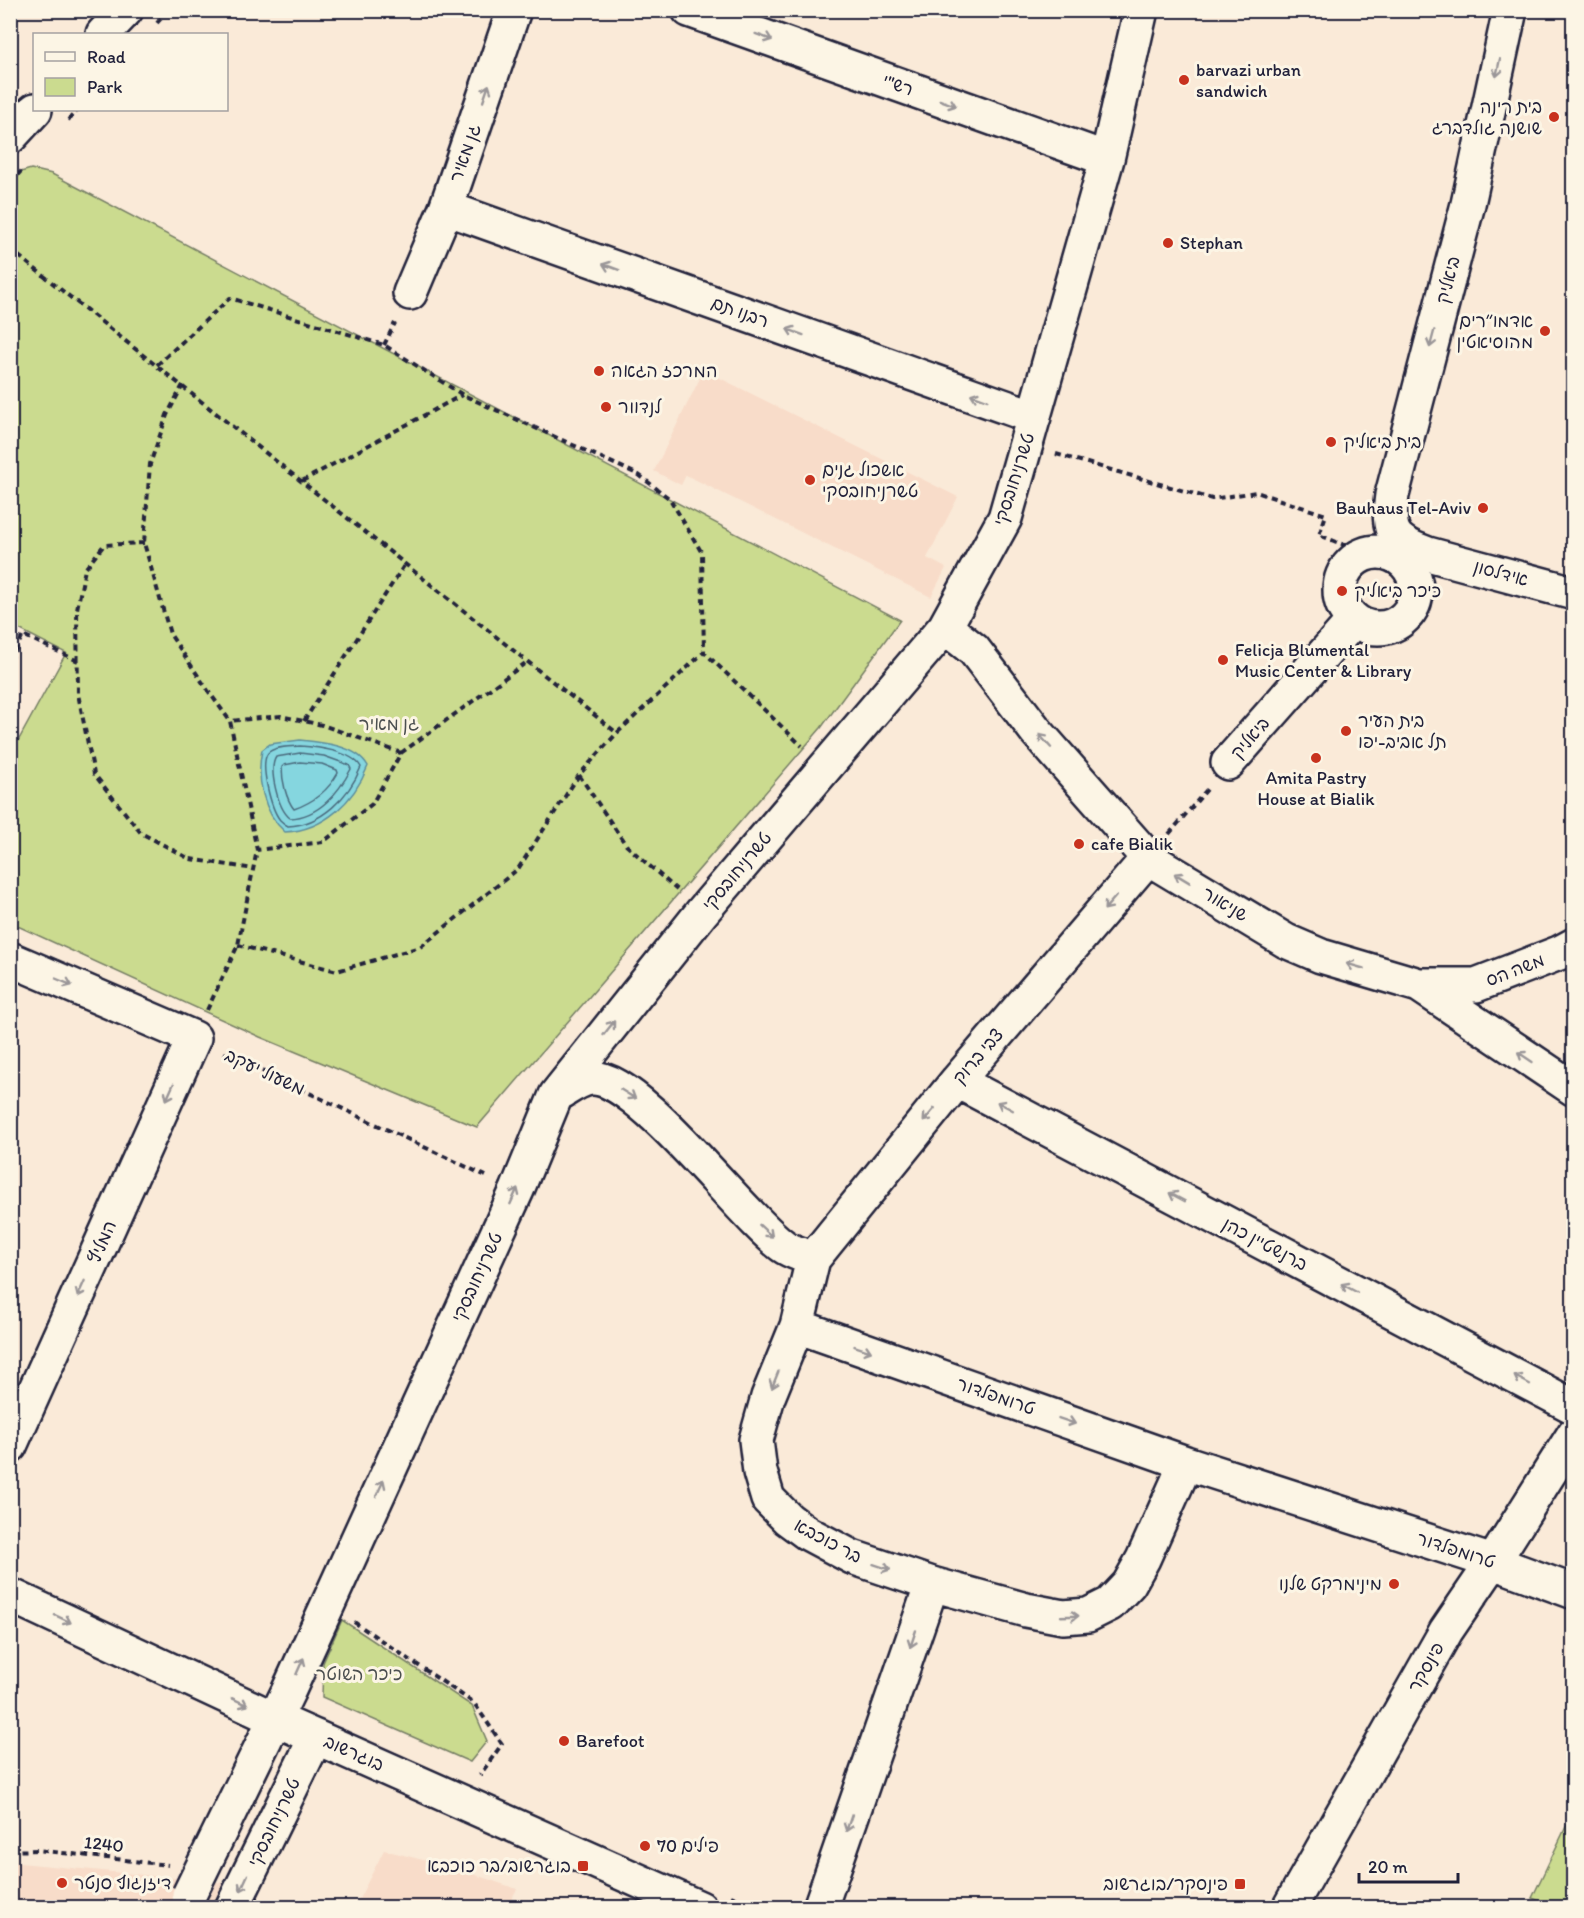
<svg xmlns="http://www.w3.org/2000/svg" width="1584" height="1918" font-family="Itim,'Playpen Sans Hebrew',sans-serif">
  <rect width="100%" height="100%" fill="#faead8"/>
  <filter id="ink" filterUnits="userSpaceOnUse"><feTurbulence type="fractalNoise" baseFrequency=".0167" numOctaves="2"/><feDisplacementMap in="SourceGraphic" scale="12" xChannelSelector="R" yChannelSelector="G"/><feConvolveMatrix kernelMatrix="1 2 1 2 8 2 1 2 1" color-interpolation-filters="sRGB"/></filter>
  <g filter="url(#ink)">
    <!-- built -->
    <path fill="#f8dcc9" d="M704 370 958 497 927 558 946 568 931 597 686 475 681 485 654 471Z
      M384 1850 458 1869 517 1889 507 1907H355Z
      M10 1862 225 1883 220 1907H11Z"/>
    <!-- green -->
    <path fill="#cbdb8f" stroke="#767e65" stroke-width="1.5" d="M31 169 52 174 900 620 821 728 477 1127 260 1037 11 923V754L66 653 11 625 10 187 21 172Z
      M342 1620 472 1706 487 1741 470 1762 322 1697 323 1663Z
      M1573 1812V1907H1556L1532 1898Z"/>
    <!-- water -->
    <path fill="#85d6df" stroke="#5d8e9d" stroke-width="1.5" d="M300 740C320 742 357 745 368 766 354 801 325 830 285 832 263 813 256 778 262 750L270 744Z"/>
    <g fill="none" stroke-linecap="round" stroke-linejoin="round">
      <!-- shore -->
      <path stroke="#4a6a7d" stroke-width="1.5" d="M300 746C317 747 352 751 361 767 349 797 321 825 288 826 286 825 282 822 280 820 271 809 259 764 268 753 273 746 292 747 300 746Z
        M300 753 324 756 349 765 351 769C339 792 319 817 290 818 278 809 268 769 276 757Z
        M300 762 322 764 337 770 338 773C328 791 314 802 294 809 286 799 282 781 282 767L284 765Z"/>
      <!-- minor casing -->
      <g stroke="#22223b" stroke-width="38">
        <path id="minor" d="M689 10 1107 159
          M1510 10 1468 204 1392 495C1387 533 1392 541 1428 554L1574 593
          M103 34 126 10
          M10 137 35 110
          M446 208 1034 417
          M410 293 446 208 514 10
          M1340 590a38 38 0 1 1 76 0a38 38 0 1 1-76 0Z
          M945 627 974 650 1036 731 1148 858 1286 941 1321 956 1419 985 1574 1089
          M1228 763 1354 620
          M10 959 194 1038 10 1446
          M1419 985H1476L1559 953 1574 945
          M957 1081 1574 1407
          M558 1094C567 1089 579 1079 591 1078 638 1075 741 1216 783 1246 791 1252 804 1255 813 1259L797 1326 1186 1463 1493 1562 1574 1592
          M813 1259 957 1081 1148 858
          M797 1326 768 1397 756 1440 760 1472 768 1499 788 1519 807 1533 852 1557 932 1584 1026 1610 1063 1617 1088 1615 1110 1604 1129 1584 1143 1559 1186 1463
          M10 1595 275 1719 700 1908
          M208 1856 288 1692 517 1190 556 1095 702 912 945 627 1005 518 1107 159 1141 10
          M232 1908 316 1737
          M820 1908 932 1584
          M1289 1908 1446 1631 1493 1562 1574 1434"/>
      </g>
      <!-- path -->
      <path stroke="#22223b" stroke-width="4" stroke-dasharray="6 4.5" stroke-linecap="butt" d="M157 23 168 10
        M68 120 78 110
        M10 183 24 168
        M10 249 617 733
        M384 345 395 323
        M157 365 230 298 384 345 463 395 639 475 670 499 702 553 704 652 802 746
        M183 385 167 415 150 464 144 543 170 634 209 692 230 721
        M1056 454 1212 499 1256 492 1326 515 1319 535 1367 554
        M302 481 462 395
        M144 543 104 545 85 569 77 609 78 694 94 774 141 833 190 859 254 869
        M10 661 23 635 78 661
        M304 721 405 564
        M401 753 527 662
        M579 775 626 845 677 890
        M1169 834 1209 787
        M238 945 337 971 420 947 518 869 579 775 617 733 704 652
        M207 1010 238 945 257 850 230 721 281 716 322 725 401 753 372 804 323 842 257 850
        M224 1053 486 1176
        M354 1622 474 1703 502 1744 480 1775
        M10 1851 37 1850 168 1865
        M731 1896 756 1908"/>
      <!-- minor -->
      <use href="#minor" stroke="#fcf5e5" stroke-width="33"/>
      <!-- minor-bridge casing -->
      <g stroke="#22223b" stroke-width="38" stroke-linecap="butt">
        <path id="minor-bridge" d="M189 1895 208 1856"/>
      </g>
      <!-- minor-bridge -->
      <use href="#minor-bridge" stroke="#fcf5e5" stroke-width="33"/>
    </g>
    <!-- one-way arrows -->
    <defs><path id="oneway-shaft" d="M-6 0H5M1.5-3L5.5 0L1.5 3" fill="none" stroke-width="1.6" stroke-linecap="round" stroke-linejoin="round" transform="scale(1.5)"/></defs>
    <g stroke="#9a9698">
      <use href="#oneway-shaft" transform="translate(764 37) rotate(20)"/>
      <use href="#oneway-shaft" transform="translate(1498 68) rotate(102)"/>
      <use href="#oneway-shaft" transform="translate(486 93) rotate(-71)"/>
      <use href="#oneway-shaft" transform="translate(948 103) rotate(20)"/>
      <use href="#oneway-shaft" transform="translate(611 267) rotate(-160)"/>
      <use href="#oneway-shaft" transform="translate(795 332) rotate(-160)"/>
      <use href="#oneway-shaft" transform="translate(1432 339) rotate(105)"/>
      <use href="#oneway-shaft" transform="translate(979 397) rotate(-160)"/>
      <use href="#oneway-shaft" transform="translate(1045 741) rotate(-132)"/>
      <use href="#oneway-shaft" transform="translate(1182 878) rotate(-149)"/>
      <use href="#oneway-shaft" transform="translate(1110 903) rotate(131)"/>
      <use href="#oneway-shaft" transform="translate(1355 966) rotate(-164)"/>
      <use href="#oneway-shaft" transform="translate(64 982) rotate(23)"/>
      <use href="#oneway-shaft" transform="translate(609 1028) rotate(-52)"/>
      <use href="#oneway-shaft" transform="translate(1525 1057) rotate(-146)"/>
      <use href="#oneway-shaft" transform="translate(170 1092) rotate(114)"/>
      <use href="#oneway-shaft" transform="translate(628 1094) rotate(32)"/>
      <use href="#oneway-shaft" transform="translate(1005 1106) rotate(-152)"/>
      <use href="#oneway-shaft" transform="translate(929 1115) rotate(130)"/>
      <use href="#oneway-shaft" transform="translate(514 1196) rotate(-66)"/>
      <use href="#oneway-shaft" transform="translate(1177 1197) rotate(-152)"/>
      <use href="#oneway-shaft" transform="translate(766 1231) rotate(43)"/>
      <use href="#oneway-shaft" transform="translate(1349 1288) rotate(-152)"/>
      <use href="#oneway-shaft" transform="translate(81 1289) rotate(114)"/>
      <use href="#oneway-shaft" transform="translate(863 1349) rotate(19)"/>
      <use href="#oneway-shaft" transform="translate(775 1380) rotate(112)"/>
      <use href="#oneway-shaft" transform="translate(1522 1380) rotate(-152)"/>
      <use href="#oneway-shaft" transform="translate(1067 1421) rotate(19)"/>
      <use href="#oneway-shaft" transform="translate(380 1488) rotate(-65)"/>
      <use href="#oneway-shaft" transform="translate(882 1567) rotate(18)"/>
      <use href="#oneway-shaft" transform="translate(1070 1616) rotate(-2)"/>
      <use href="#oneway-shaft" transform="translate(63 1619) rotate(25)"/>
      <use href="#oneway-shaft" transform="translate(913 1639) rotate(109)"/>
      <use href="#oneway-shaft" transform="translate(300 1666) rotate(-66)"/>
      <use href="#oneway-shaft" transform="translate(240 1702) rotate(25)"/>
      <use href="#oneway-shaft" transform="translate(849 1823) rotate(109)"/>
      <use href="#oneway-shaft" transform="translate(244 1883) rotate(115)"/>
    </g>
  </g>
  <!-- markers -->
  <g fill="#c8321e" stroke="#fcf5e5" stroke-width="2">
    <circle cx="1184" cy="80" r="6"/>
    <circle cx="1554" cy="117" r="6"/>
    <circle cx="1168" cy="243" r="6"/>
    <circle cx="1545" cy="331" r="6"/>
    <circle cx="599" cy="371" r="6"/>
    <circle cx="606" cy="407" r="6"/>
    <circle cx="1331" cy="442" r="6"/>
    <circle cx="810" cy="480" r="6"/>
    <circle cx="1483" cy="508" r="6"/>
    <circle cx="1342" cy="591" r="6"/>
    <circle cx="1223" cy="660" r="6"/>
    <circle cx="1346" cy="731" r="6"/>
    <circle cx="1316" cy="758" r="6"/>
    <circle cx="1079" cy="844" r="6"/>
    <circle cx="1394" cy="1584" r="6"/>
    <circle cx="564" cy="1741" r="6"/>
    <circle cx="645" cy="1846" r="6"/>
    <rect x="577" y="1860" width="12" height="12" rx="3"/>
    <circle cx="62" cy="1883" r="6"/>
    <rect x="1234" y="1878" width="12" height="12" rx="3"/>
  </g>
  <g text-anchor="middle" stroke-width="6" stroke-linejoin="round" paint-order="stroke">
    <!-- poi labels -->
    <g font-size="18" fill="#22223b" stroke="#fcf5e5" text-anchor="start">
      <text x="1196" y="76">barvazi urban<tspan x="1196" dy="21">sandwich</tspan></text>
      <text x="1542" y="113" text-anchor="end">בית רינה<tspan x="1542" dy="21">שושנה גולדברג</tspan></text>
      <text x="1180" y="249">Stephan</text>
      <text x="1533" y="327" text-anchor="end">אדמו״רים<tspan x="1533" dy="21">מהוסיאטין</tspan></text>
      <text x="611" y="377">המרכז הגאה</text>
      <text x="618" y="413">לנדוור</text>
      <text x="1343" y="448">בית ביאליק</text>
      <text x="822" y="476">אשכול גנים<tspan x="822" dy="21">טשרניחובסקי</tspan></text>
      <text x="1471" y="514" text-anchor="end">Bauhaus Tel-Aviv</text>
      <text x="1354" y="597">כיכר ביאליק</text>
      <text x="1235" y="656">Felicja Blumental<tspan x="1235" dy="21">Music Center &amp; Library</tspan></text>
      <text x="1358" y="727">בית העיר<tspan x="1358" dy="21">תל אביב-יפו</tspan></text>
      <text x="1316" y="784" text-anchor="middle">Amita Pastry<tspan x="1316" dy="21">House at Bialik</tspan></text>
      <text x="1091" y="850">cafe Bialik</text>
      <text x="1382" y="1590" text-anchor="end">מינימרקט שלנו</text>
      <text x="576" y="1747">Barefoot</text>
      <text x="657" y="1852">70 פילים</text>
      <text x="571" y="1872" text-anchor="end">בוגרשוב/בר כוכבא</text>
      <text x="74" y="1889">דיזנגוף סנטר</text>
      <text x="1228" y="1890" text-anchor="end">פינסקר/בוגרשוב</text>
    </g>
    <!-- street labels -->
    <g font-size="18" fill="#22223b" stroke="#fcf5e5">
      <text transform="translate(898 85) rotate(20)" y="6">רש"י</text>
      <text transform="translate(465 153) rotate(-71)" y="6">גן מאיר</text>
      <text transform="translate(1448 280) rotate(-75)" y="6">ביאליק</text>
      <text transform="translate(740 312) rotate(20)" y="6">רבנו תם</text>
      <text transform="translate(1014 479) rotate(-72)" y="6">טשרניחובסקי</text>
      <text transform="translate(1501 573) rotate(15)" y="6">אידלסון</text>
      <text transform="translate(1250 738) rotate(-49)" y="6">ביאליק</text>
      <text transform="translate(737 871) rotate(-50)" y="6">טשרניחובסקי</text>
      <text transform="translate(1225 904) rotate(31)" y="6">שניאור</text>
      <text transform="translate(1515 970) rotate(-21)" y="6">משה הס</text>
      <text transform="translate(978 1056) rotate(-49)" y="6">צבי ברוק</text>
      <text transform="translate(265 1072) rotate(25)" y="6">משעול יעקב</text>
      <text transform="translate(102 1242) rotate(-66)" y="6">המליץ</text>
      <text transform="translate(1265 1244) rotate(28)" y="6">ברנשטיין כהן</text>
      <text transform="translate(477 1277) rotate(-65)" y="6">טשרניחובסקי</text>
      <text transform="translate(996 1396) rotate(19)" y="6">טרומפלדור</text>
      <text transform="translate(828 1541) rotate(28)" y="6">בר כוכבא</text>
      <text transform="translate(1456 1550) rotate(18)" y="6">טרומפלדור</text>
      <text transform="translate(1426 1667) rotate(-60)" y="6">פינסקר</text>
      <text transform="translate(354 1753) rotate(24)" y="6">בוגרשוב</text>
      <text transform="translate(274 1822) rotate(-64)" y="6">טשרניחובסקי</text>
      <text transform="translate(104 1844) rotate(6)" y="6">1240</text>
    </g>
    <!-- park labels -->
    <g font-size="18" fill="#4c5050" stroke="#fcf5e5">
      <text x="389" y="730">גן מאיר</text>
      <text x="359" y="1680">כיכר השוטר</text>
    </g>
  </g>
  <!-- margin -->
  <rect width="1584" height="1918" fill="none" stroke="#fcf5e5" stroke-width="36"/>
  <rect x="18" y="18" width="1548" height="1882" fill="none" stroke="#22223b" stroke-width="2" filter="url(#ink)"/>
  <!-- legend -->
  <rect x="33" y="33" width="195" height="78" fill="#fcf5e5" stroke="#a5a1a1" stroke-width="1.5"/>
  <rect x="45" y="52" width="30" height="9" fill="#fcf5e5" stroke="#a5a1a1" stroke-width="1.5"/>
  <text x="87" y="63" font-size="18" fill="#22223b">Road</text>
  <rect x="45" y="78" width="30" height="18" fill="#cbdb8f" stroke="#a5a1a1" stroke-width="1.5"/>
  <text x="87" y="93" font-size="18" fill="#22223b">Park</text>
  <!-- scale -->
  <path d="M1359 1873v9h99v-9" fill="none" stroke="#22223b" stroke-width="3"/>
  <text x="1368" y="1873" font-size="18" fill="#22223b" stroke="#fcf5e5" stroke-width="4.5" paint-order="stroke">20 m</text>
</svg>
